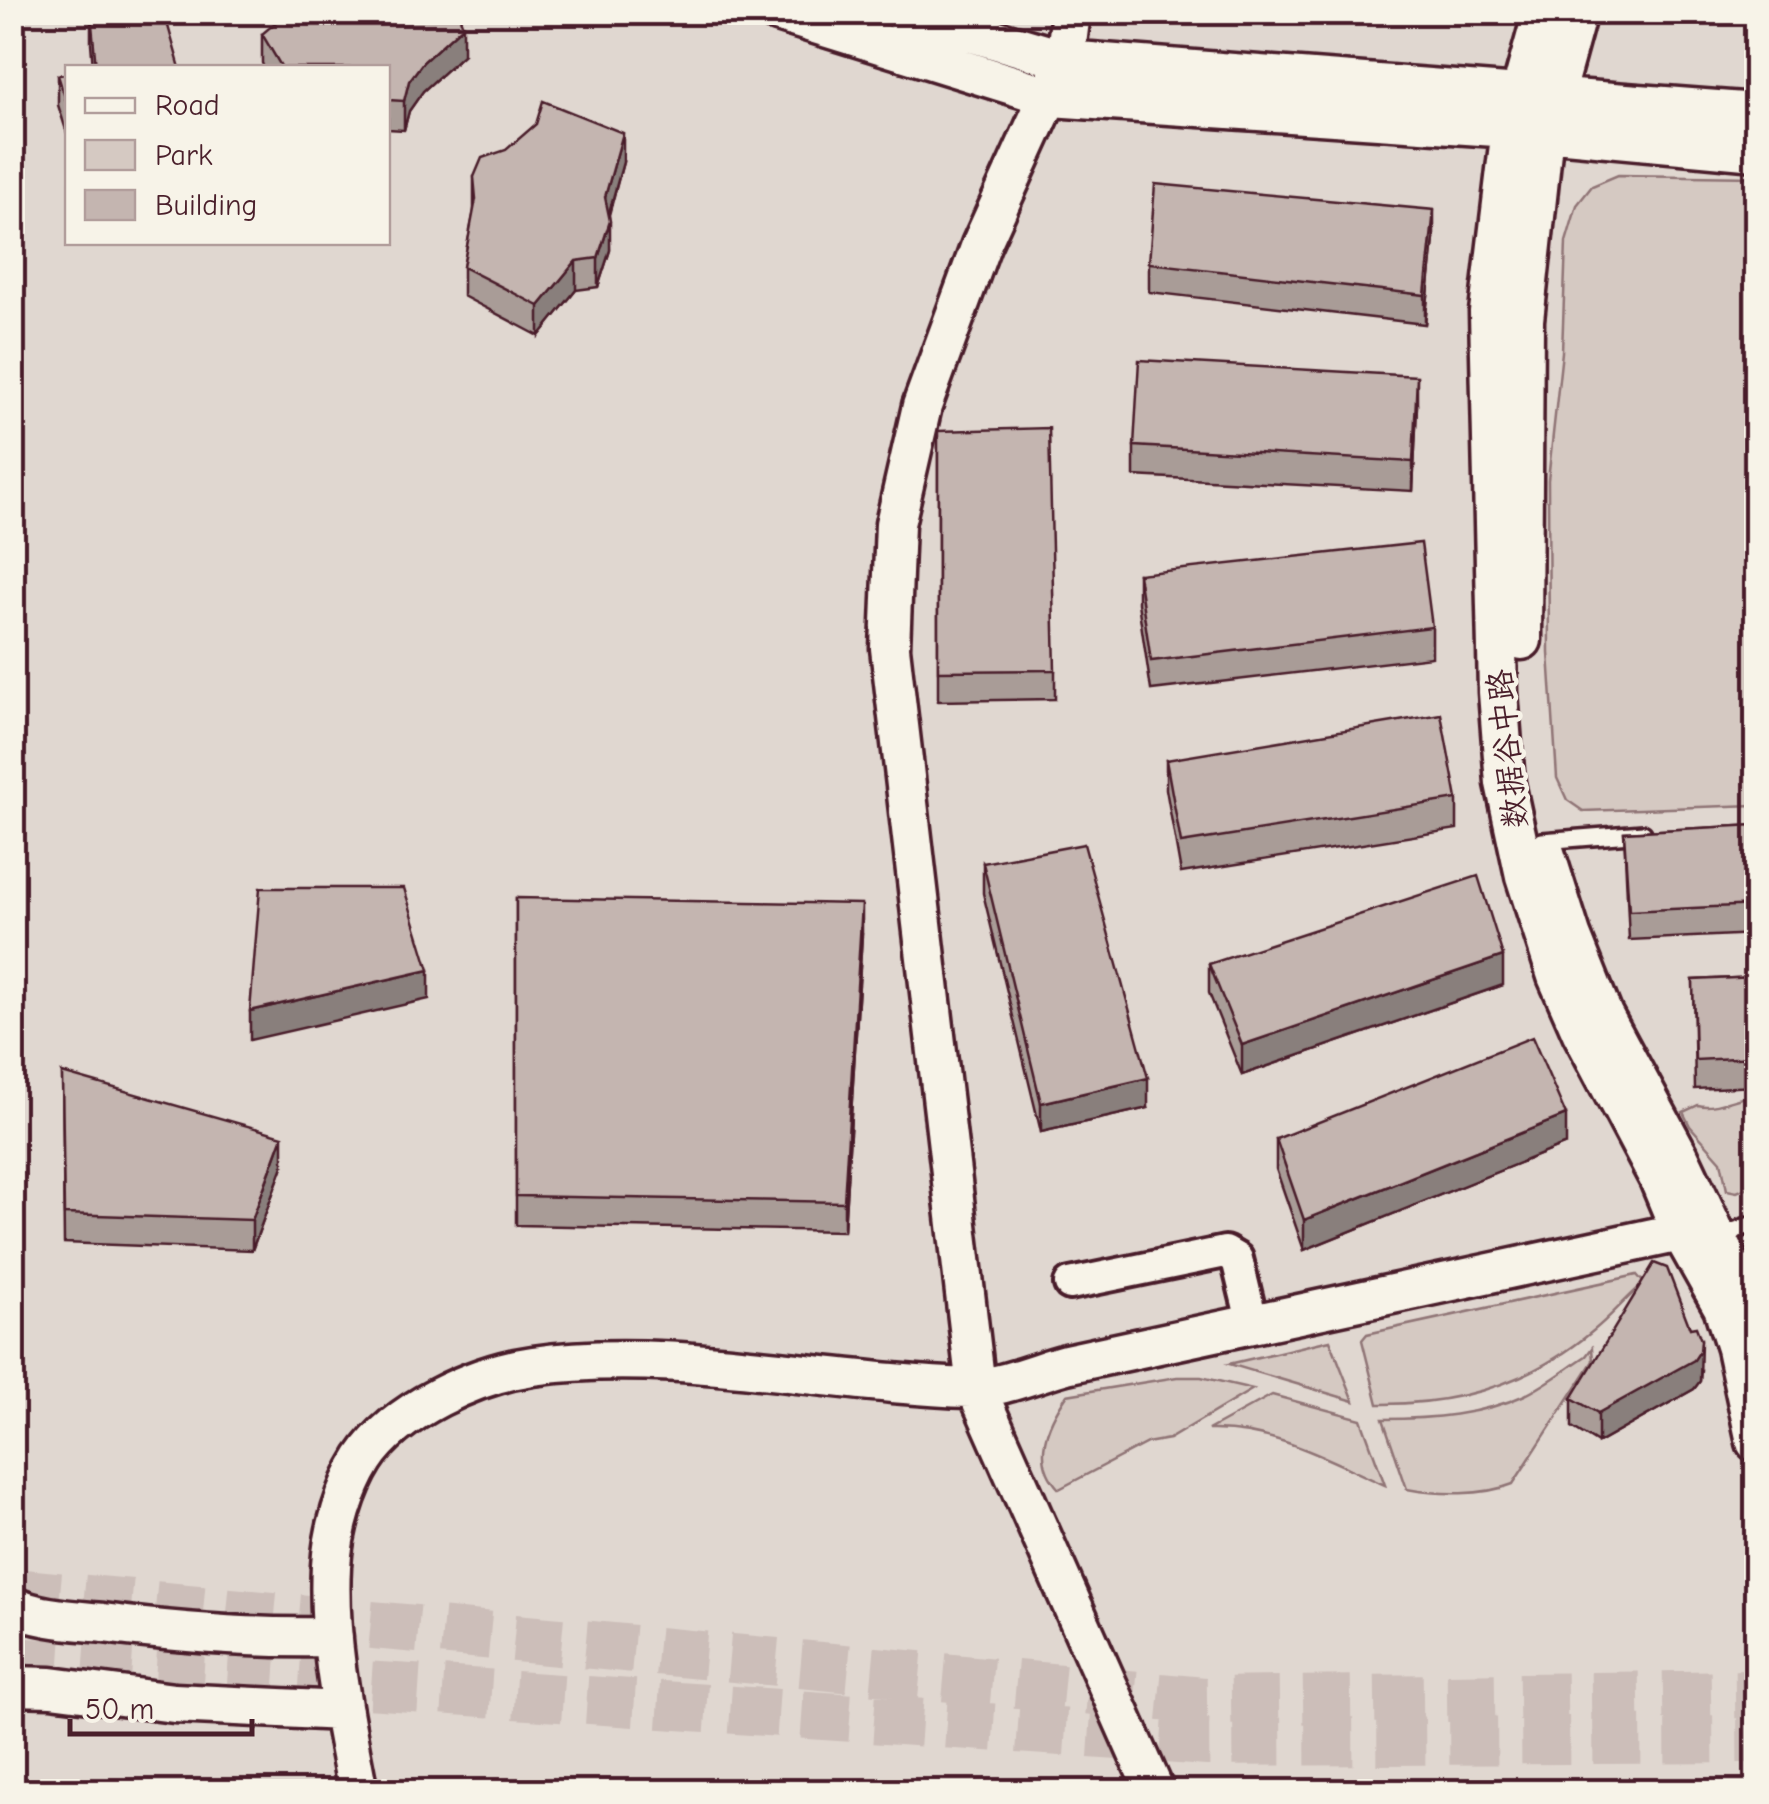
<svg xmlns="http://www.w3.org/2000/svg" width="1769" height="1804" font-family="'Comic Neue','LXGW WenKai TC',sans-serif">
  <rect width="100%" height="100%" fill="#ece6dd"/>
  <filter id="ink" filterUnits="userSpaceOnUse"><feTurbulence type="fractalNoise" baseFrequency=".01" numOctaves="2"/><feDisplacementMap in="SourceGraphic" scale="20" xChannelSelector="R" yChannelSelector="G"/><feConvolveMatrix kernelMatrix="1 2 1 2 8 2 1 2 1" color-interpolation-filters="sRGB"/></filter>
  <g filter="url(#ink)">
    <!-- built -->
    <path fill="#e0d7d0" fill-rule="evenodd" d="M12 13H1756V1791H13ZM68 68H388V242H68Z"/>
    <!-- green -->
    <path fill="#d5c9c2" stroke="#907476" stroke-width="2.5" d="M1618 175 1756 177V805L1583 811 1567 800 1557 778 1549 653 1548 480 1562 352 1566 242 1577 205 1592 186Z
      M1756 1096V1184L1737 1192 1727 1190 1721 1161 1690 1126 1683 1112 1698 1105C1716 1110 1737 1096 1756 1096Z
      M1637 1275 1644 1283C1626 1298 1611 1317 1593 1331 1531 1383 1458 1405 1378 1404L1362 1340 1367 1334Z
      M1330 1340 1354 1401 1229 1364Z
      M1592 1348 1593 1361 1513 1484C1483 1496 1439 1495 1407 1489L1383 1419C1431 1419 1481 1415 1525 1395 1546 1385 1566 1369 1586 1356Z
      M1177 1377H1201L1253 1389 1169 1439 1147 1443 1059 1489C1031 1460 1047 1424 1067 1395Z
      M1272 1395 1361 1419 1385 1485C1326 1459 1274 1428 1208 1430Z"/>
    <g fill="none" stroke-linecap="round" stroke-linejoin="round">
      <!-- primary-tunnel -->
      <path stroke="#ccbeb9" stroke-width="48" stroke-dasharray="48 24" stroke-linecap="butt" d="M12 1592 1204 1701 1756 1694
        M12 1661 1208 1742 1756 1739"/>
      <!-- service casing -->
      <g stroke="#4a1f2b" stroke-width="22">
        <path id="service" d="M1542 841 1643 833
          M1719 1236 1756 1223"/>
      </g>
      <!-- minor casing -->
      <g stroke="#4a1f2b" stroke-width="38">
        <path id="minor" d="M1070 1284 1225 1252 1237 1259 1253 1325"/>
      </g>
      <!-- tertiary casing -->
      <g stroke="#4a1f2b" stroke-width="45">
        <path id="tertiary" d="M777 12 1051 97 1511 128 1756 151
          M902 12 1065 60 1756 113
          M1071 12 1065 60 981 245 922 406 895 524 890 648 976 1388 1155 1792
          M1543 12 1511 128 1489 312 1498 692 1505 783 1525 876 1557 976 1582 1033 1659 1179 1681 1232 1723 1307 1736 1348 1756 1442
          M1522 640 1524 320 1544 132 1577 12
          M1545 853 1571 935 1603 1015 1679 1156 1748 1303
          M12 1606C39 1619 73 1620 103 1623 180 1633 255 1639 333 1637
          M12 1686 51 1687 174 1703 343 1711
          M358 1792C344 1718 327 1642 331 1566 333 1531 345 1489 364 1459 396 1410 476 1374 533 1366 672 1346 830 1384 971 1388 998 1389 1039 1371 1066 1364L1681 1232 1707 1221"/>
      </g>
      <!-- service -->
      <use href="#service" stroke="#f7f3e8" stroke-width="15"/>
      <!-- minor -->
      <use href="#minor" stroke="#f7f3e8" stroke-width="30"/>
      <!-- tertiary -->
      <use href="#tertiary" stroke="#f7f3e8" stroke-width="38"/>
    </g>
    <!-- wall -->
    <path fill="#a99c97" stroke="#4a1f2b" stroke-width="2.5" d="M91 13 180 68H93L91 43Z
      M262 34 463 55 423 91 409 111 404 130 388 129V68H264L262 63Z
      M68 74V136L58 105V75Z
      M623 162 609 215 610 250 598 287 576 290 539 336 463 296V267L474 211V177Z
      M1434 239 1425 324 1149 292V263Z
      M1417 405 1413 491 1134 476V446Z
      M938 431 1055 670V699L938 701Z
      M1138 574 1432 627V657L1151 690 1138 603Z
      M1166 760 1457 799V829L1181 873 1166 789Z
      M1756 825V934L1629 940 1624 832Z
      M983 863 1148 1108 1041 1132 983 893Z
      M516 898 862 934 844 1231 516 1225Z
      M1209 964 1503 985 1242 1075 1209 993Z
      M1756 977V1086L1695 1089 1693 980Z
      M62 1073 283 1166 252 1250 64 1243Z
      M1276 1139 1566 1144 1304 1250 1276 1169Z
      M1701 1370 1700 1381 1694 1389 1598 1443 1572 1427V1398Z"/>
    <!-- shaded-wall -->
    <path fill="#897f7b" stroke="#4a1f2b" stroke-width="2.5" d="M463 26V55L423 91 409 111 404 130V101L409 81 423 62Z
      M623 133V162L605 227V197Z
      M21 169V199L12 202V172Z
      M1434 210V239L1425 324V295Z
      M610 221V250L598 287V258Z
      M576 261V290L539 336V306Z
      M1417 376V405L1413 491V462Z
      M862 904V934L844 1231V1202Z
      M1503 956V985L1242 1075V1045Z
      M429 970V999L250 1040V1011Z
      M1148 1078V1108L1041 1132V1103Z
      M1566 1115V1144L1304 1250V1220Z
      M283 1136V1166L252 1250V1220Z
      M1701 1340 1700 1381 1694 1389 1598 1443V1413Z"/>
    <!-- building -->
    <path fill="#c4b5b0" stroke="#4a1f2b" stroke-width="2.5" d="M92 12H164L180 68H96L91 13Z
      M288 12H458L463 26 423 62 409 81 404 101 388 100V68H282L262 34Z
      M68 74V107L58 75Z
      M543 101 623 133 605 197 610 221 598 258 576 261 539 306 463 267 476 199 474 177 482 158 506 150 536 124Z
      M12 146 21 169 12 172Z
      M1155 184 1434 210 1425 295 1149 263Z
      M1139 360 1417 376 1413 462 1134 446Z
      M1049 428 1055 670 938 671V431Z
      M1421 543 1432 627 1151 661 1138 574Z
      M1441 714 1457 799 1181 843 1166 760Z
      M1756 825V905L1629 911 1624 832Z
      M1084 844 1148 1078 1041 1103 983 863Z
      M1478 876 1503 956 1242 1045 1209 964Z
      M260 888H404L429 970 250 1011Z
      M516 898 862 904 844 1202 516 1196Z
      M1756 977V1057L1695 1060 1693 980Z
      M1532 1037 1566 1115 1304 1220 1276 1139Z
      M62 1073 283 1136 252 1220 64 1214Z
      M1654 1263 1667 1268 1690 1328 1696 1327 1701 1340 1700 1351 1694 1360 1598 1413 1572 1398Z"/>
  </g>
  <g text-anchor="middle" stroke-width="9" stroke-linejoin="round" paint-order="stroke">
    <!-- street labels -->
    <g font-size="32" fill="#4a1f2b" stroke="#f7f3e8">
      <text transform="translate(1507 749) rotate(-96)" y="11">数据谷中路</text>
    </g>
  </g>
  <!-- margin -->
  <rect width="1769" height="1804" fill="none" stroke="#f7f3e8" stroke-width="50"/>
  <rect x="25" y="25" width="1719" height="1754" fill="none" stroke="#4a1f2b" stroke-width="4" filter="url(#ink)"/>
  <!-- legend -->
  <rect x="65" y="65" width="325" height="180" fill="#f7f3e8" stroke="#b29e9c" stroke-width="2.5"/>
  <rect x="85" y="98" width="50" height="15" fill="#f7f3e8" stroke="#b29e9c" stroke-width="2.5"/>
  <text x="155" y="115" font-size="30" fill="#4a1f2b">Road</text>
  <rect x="85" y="140" width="50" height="30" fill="#d5c9c2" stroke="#b29e9c" stroke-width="2.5"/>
  <text x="155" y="165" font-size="30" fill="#4a1f2b">Park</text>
  <rect x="85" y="190" width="50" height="30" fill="#c4b5b0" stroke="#b29e9c" stroke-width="2.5"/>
  <text x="155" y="215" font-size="30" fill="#4a1f2b">Building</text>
  <!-- scale -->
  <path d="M70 1719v15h182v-15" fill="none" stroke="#4a1f2b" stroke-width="5"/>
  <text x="85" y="1719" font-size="30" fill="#4a1f2b" stroke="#f7f3e8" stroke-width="8" paint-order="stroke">50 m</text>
</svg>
